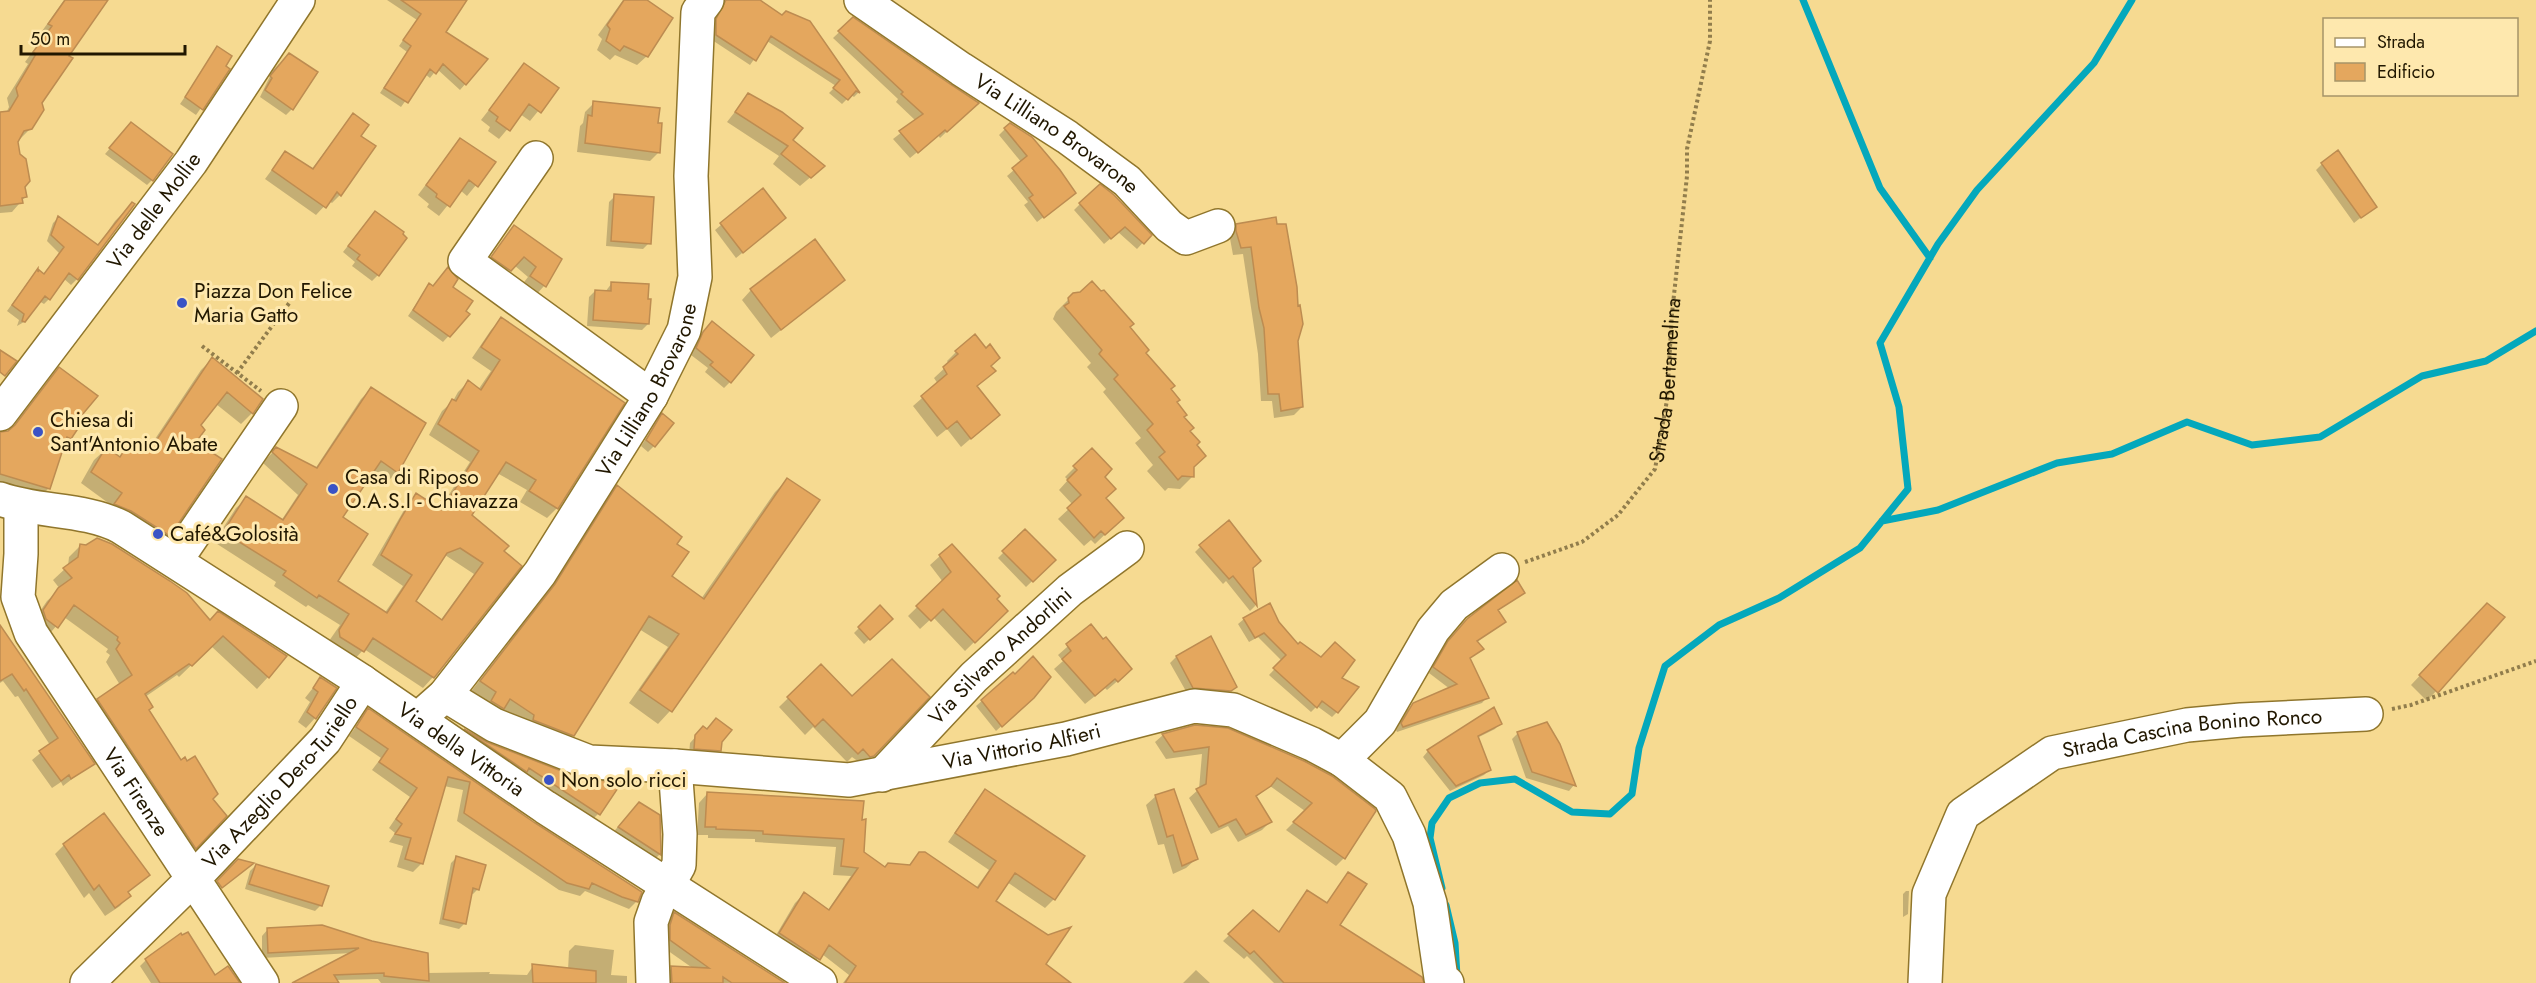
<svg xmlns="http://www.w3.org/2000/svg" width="2536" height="983" font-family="Jost,sans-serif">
  <rect width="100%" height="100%" fill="#f6da91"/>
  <!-- shadow -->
  <path fill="#0003" fill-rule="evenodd" d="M64 0H101L41 102 31 128 17 142 25 197 12 212 0 213V113H6L9 107 7 98 28 64 25 62 44 36 40 34Z
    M387 0H457L444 33 486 60 460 90 437 69 430 78 425 74 401 107 380 93 407 52 399 46 417 20Z
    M623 0H645L647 56 637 65 615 55 610 60 597 50 602 39 598 35Z
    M733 0H757L782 17 809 22 858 93 854 97 851 95 842 104 829 93 836 86 767 41 750 65 712 40V25L720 12Z
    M853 19 970 109 940 138 938 135 910 158 893 139 916 121 896 102 898 99 833 38Z
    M218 48 224 66 228 69 196 115 180 104Z
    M279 64 292 109 286 115 260 97 273 70Z
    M524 65 557 88 530 121 520 114 499 139 488 131 490 127 481 120Z
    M748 95 813 175 800 186 773 164 779 156 727 122Z
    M594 103 657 124 659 152 650 161 577 152 580 126 583 123 585 112Z
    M353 115 359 136 340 195 332 203 329 201 316 215 265 179 285 152 311 170Z
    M127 129 152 180 147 185 105 154Z
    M1005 129 1068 198 1037 222 1024 205 1028 202 1007 176 1022 163 999 135Z
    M460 139 494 163 467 196 460 190 439 216 427 207 429 204 418 195Z
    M2322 164 2375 206 2354 223 2316 170Z
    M763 190 778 224 736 258 715 230Z
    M615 196 649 243 643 249 606 246 609 202Z
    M132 204 77 279 71 285 63 278 49 299 44 304 39 301 24 322 17 326 19 320 7 311 33 275 37 271V274L43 275 59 253 47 241 53 223 58 218 97 247 115 221Z
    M1080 204 1150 235 1137 249 1118 232 1104 244 1074 210Z
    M369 219 378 275 372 281 352 266 355 262 343 252Z
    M1275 219 1297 341 1302 407 1294 415 1274 418 1272 401H1261L1258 354 1243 254 1233 255 1229 233 1237 226Z
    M514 227 560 260 544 286 535 296 521 286 528 277 514 265 500 279 483 267Z
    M612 283 648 324 642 330 587 326 589 297 595 291 605 292Z
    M429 285 433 287H451L468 315 443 342 408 316Z
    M833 289 771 338 742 300 751 290Z
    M1074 294 1128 327 1169 389 1188 431 1192 477 1180 489 1168 488 1165 491 1147 471 1153 465 1135 443 1141 438 1103 392 1106 389 1087 367 1091 363 1053 319 1056 312Z
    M502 319 557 508 547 518 520 502 527 490 497 473 470 516 502 551 433 677 423 688 364 649 352 662 329 641 340 625 308 605 306 607 274 586 276 582 214 542 236 508 247 498 281 521 298 495 263 463 266 459 276 449 315 469 361 399 371 389 397 472 387 482 372 472 341 518 335 581 384 614 403 586 372 565 407 505 417 495 439 510 470 462 429 435 442 411 453 401 458 392 468 382 478 390 491 371 472 358 491 330ZM445 555 474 574 440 621 414 601Z
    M706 329 730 382 724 388 705 372 708 368 691 355 697 340Z
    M956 352 990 366 994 371 976 387 998 415 961 447 947 429 937 437 913 406 938 384 934 378 949 364 947 361Z
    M212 359 252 413 241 424 216 404 199 425 169 535 157 546 104 515 111 505 81 483 94 460 106 449 118 458 136 444 147 451 201 370Z
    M59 370 79 416 83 418 63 445 49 488 41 496 0 484V434L11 431Z
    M662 415 654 446 648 452 641 446Z
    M1092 450 1103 477 1104 499 1122 518 1095 544 1091 540 1084 546 1058 519 1073 505 1059 490 1068 480 1065 477Z
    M788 479 818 500 670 711 658 724 629 703 668 647 639 629 573 735 560 747 469 694 543 598 605 499 617 487 675 544 669 576 701 599 775 492Z
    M1025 531 1054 560 1026 587 998 558Z
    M80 546 209 622 268 677 257 689 211 646 179 677 177 675 145 697 147 711 180 762 225 816 184 859 86 712 98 700 120 685 106 662 110 655 106 652 108 649 64 617 45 639 32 623 47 601 60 589 53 580 68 566 69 557Z
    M1201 546 1251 568 1255 606 1250 611 1226 581 1223 584 1195 552Z
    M940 556 995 599 1006 611 965 651 933 617 920 629 908 616 943 582 930 565Z
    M1523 593 1497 611 1504 622 1476 642 1482 649 1469 659 1487 697 1482 703 1397 732 1396 730 1407 710 1414 704 1450 689 1429 673 1443 648 1461 626Z
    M880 607 891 619 864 644 854 633Z
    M2478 614 2503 617 2427 701 2411 685Z
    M1244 619 1297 647 1340 679 1337 712 1332 717 1317 706 1311 712 1269 675 1282 661 1258 637 1249 642 1238 624Z
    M1091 626 1121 678 1107 690 1105 688 1085 704 1054 669 1063 661 1058 655Z
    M0 627 93 763 63 786 61 782 52 788 32 760 50 745 18 696 15 697 3 681 0 683Z
    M1176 657 1235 687 1224 696 1187 693 1170 663Z
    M821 666 873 755 863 765 852 757 847 762 813 727 805 735 779 707Z
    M1013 674 1033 697 996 731 976 706Z
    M320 679 335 688 315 718 306 728 298 722 310 702 305 698Z
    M368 710 534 824 637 901 629 909 585 891 580 896 559 890 457 821 463 790 444 786 421 864 413 872 397 867 403 846 389 842 395 833 389 828 410 797 372 770 381 758 349 736Z
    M1500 723 1495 729 1477 738 1490 769 1484 775 1450 791 1423 757 1428 751Z
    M1196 727 1374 812 1344 858 1336 866 1286 830 1305 811 1270 786 1255 798 1270 822 1262 830 1238 842 1228 826 1211 834 1189 798 1199 789 1202 754 1166 759 1155 742 1163 735Z
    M464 730 486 744 582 781 598 814 590 822 457 738Z
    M1518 733 1574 785 1569 791 1526 778 1512 739Z
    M698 734 720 742V750L714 756 689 754 690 743Z
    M986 791 1083 856 1054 899 1045 908 1007 882 994 901 1044 965 1069 983H843L849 975 822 954 810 968 772 942 795 903 804 894 828 910 851 876 833 875 836 847 755 842V839L708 838V835H697L699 803 707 794 860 821 862 852 885 868 908 866 919 854 976 888 989 870 948 842 977 800Z
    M1156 796 1196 859 1186 868 1173 874 1164 844 1158 845 1146 805Z
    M630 813 658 816 659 855 651 863 610 836Z
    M64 845 148 875 127 893 129 896 120 906 105 916 89 893 84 898 55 854Z
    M456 858 478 889 473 894 470 893 464 924 459 929 439 924 451 863Z
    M256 865 321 905 315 911 245 889 250 871Z
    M1348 874 1338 926 1423 983H1274L1247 956 1244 959 1223 941 1253 912 1278 933 1307 892 1326 904Z
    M1906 891H1909L1908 914 1903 917V894Z
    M675 914 785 983H665V975L672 968 694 969 664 948 668 921Z
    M322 927 427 973 490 972 489 974 527 975 533 966 568 970 569 951 575 945 614 950 611 975 627 976V983H381L378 979 336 980 337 983H295L352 953 262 958V936L268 929Z
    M146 960 180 983H151L140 966Z
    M1196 970 1210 983H1183Z"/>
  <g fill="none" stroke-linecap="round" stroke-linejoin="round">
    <!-- stream -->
    <path stroke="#04a8bc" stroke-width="7" d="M1803 0 1880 188 1930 258
      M1882 521 1938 510 2057 463 2112 454 2187 422 2252 445 2320 437 2422 376 2486 361 2536 331
      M1442 888 1430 838 1432 823 1449 798 1480 783 1515 779 1572 812 1610 814 1632 794 1639 748 1665 666 1719 625 1779 598 1860 548 1908 489 1899 407 1880 343 1938 244 1977 190 2094 63 2132 0
      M1446 905 1455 943 1457 976"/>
  </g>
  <!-- building -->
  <path fill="#e4a75e" stroke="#bd8c51" stroke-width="1.5" fill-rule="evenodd" d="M65 0H108L69 56 73 58 42 103 44 110 32 129 24 131 18 142 20 154 26 159 30 181 25 187 27 197 22 198 23 203 0 206V112L9 111 18 96 16 88 36 54 33 52 52 26 48 24Z
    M401 0H467L446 32 488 59 466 85 443 64 436 74 430 69 408 103 384 88 411 46 403 40 421 14Z
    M624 0H647L673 18 648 57 624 46 620 51 606 41 610 29 607 25Z
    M726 0H760L782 15 786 11 810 21 860 93 856 91 848 100 833 88 840 80 771 36 756 61 716 35V19Z
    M853 17 950 84 979 103 947 132 945 130 918 153 899 131 923 114 901 94 903 92 838 31Z
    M217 46 232 56 226 66 230 69 203 110 185 97Z
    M289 53 318 72 293 110 265 90 272 78 270 76Z
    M524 63 559 88 541 113 529 104 510 131 496 121 498 117 489 110Z
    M748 93 782 112 803 128 793 140 825 166 811 178 781 154 788 146 735 112Z
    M593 101 660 108 658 123H662L660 153 585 143 588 115 592 116Z
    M353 113 369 125 361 136 376 146 341 196 337 192 326 208 272 170 285 151 313 169Z
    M131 122 173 154 153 181 109 148Z
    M1010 123 1032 137 1060 170 1076 193 1044 218 1029 198 1033 195 1012 168 1027 156 1004 128Z
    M460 138 496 162 478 187 469 180 450 207 436 197 437 194 426 185Z
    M2338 150 2377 207 2361 218 2321 163Z
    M1100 184 1114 195 1152 235 1144 244 1125 227 1111 239 1079 203Z
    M763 188 786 218 743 253 720 223Z
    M614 194 654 197 651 244 611 241Z
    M132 202 135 204 78 280 69 273 50 300 45 296 25 322 22 321 24 314 12 305 38 268V272L39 270 44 274 64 247 51 235 58 216 98 245Z
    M375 211 404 232 403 234 407 238 379 276 357 259 360 255 348 246Z
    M1276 217 1277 224H1286L1297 287 1298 306 1300 305 1303 324 1298 341 1303 407 1281 411 1279 394H1268L1264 328 1259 308 1251 247 1241 248 1236 231V224Z
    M514 225 562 259 546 287 530 276 536 267 524 257 511 271 491 257Z
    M815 239 845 280 781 330 750 289Z
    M448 267 458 279 453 287 473 301 466 311 470 314 450 337 413 310 429 283 433 286Z
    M1092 281 1101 291 1104 290 1134 324 1130 327 1149 350 1146 353 1175 386 1171 389 1180 400 1177 402 1187 415 1184 417 1194 428 1190 431 1200 442 1197 445 1206 456 1194 467V477L1182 476 1178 480 1159 457 1165 452 1147 430 1153 424 1114 379 1118 375 1099 354 1102 350 1064 306 1069 303 1068 298 1073 293 1080 292Z
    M611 282 649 284 648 299H651L649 324 593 320 595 290 611 291Z
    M501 317 625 403 558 509 529 491 536 480 506 462 472 515 509 546 504 551 522 566 434 678 373 638 364 652 340 637 339 630 349 614 319 595 317 598 283 575 286 571 223 532 246 496 283 520 307 484 272 452 276 447 317 468 371 387 426 423 398 473 381 461 343 517 368 534 338 581 387 613 412 575 381 555 401 518 416 493 442 510 479 451 438 424 452 399 456 401 468 380 481 390 500 360 481 347ZM460 548 483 563 442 620 416 601 447 553Z
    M712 321 754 355 731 383 710 365 713 362 696 348 703 332Z
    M975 334 986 348 990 344 1000 358 991 366 996 371 977 386 1000 415 971 439 957 421 947 429 921 396 947 374 943 367 958 354 955 351Z
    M0 350 17 361 5 376 0 372Z
    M212 357 263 399 253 414 227 392 201 425 205 430 196 442 222 459 170 536 131 511 114 504 122 493 91 472 106 447 120 457 125 449 130 452 136 443 150 450Z
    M59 367 98 396 82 415 85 418 71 439 67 437 50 489 0 474V432L8 431 15 425Z
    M662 413 674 423 655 447 646 440Z
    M1092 448 1112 469 1105 477 1116 489 1106 498 1124 518 1105 535 1101 531 1094 538 1067 508 1081 495 1067 480 1077 470 1073 466Z
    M787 478 820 500 672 712 640 690 679 634 649 616 574 736 533 720 534 715 510 699 504 709 491 701 496 692 480 681 555 584 617 485 682 537 677 544 689 552 672 576 704 599Z
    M1229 520 1261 561 1253 568 1257 606 1233 576 1229 579 1199 545Z
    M1025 529 1056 560 1033 582 1002 551Z
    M97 538 112 544 170 581 187 593 210 620 218 611 287 656 269 678 223 636 192 666 189 664 145 694 153 707 149 710 181 760 185 757 187 761 195 756 218 794 213 799 227 816 196 849 97 699 132 675 116 649 120 643 117 640 118 637 74 605 58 628 46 619 43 610 58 588 72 578 63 568 78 557 80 544 86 545Z
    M952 544 1000 596 997 599 1008 611 975 643 943 609 931 621 916 606 951 572 939 555Z
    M1517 580 1525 593 1498 610 1506 622 1477 641 1484 649 1470 658 1489 698 1403 727 1401 723 1413 703 1457 684 1433 667 1448 641 1467 619Z
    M1270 603 1279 622 1298 644 1300 642 1321 657 1335 642 1355 660 1342 678 1359 687 1338 713 1322 701 1317 708 1273 668 1286 655 1264 633 1255 638 1243 618Z
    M2487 603 2505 617 2438 693 2419 675Z
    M880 605 893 619 870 640 858 627Z
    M1091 624 1103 639 1106 637 1132 669 1118 682 1115 679 1095 696 1062 659 1071 651 1066 644Z
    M0 625 95 764 71 779 69 775 61 781 39 751 58 738 26 689 24 691 12 674 0 681Z
    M1211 636 1237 687 1231 691 1193 688 1176 656Z
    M1033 656 1051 677 1034 698 1002 727 981 700 1013 672 1015 674Z
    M892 659 930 697 874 756 870 757 863 749 858 754 823 719 815 727 787 697 821 664 852 696Z
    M320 677 337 688 316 719 307 712 318 692 313 688Z
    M1494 707 1502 724 1478 736 1491 770 1456 786 1427 750Z
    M368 708 535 823 642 892 638 902 622 897 592 883 589 889 567 883 464 813 470 782 448 777 423 864 405 859 411 838 395 834 402 824 396 819 417 788 379 762 388 749 356 727Z
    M716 718 732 730 722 742 721 751 694 749 695 735 703 726 707 729Z
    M1547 722 1560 744 1576 786 1532 772 1517 732Z
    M1195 725 1228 728 1304 761 1332 776 1375 809 1376 811 1345 859 1293 822 1312 803 1277 778 1271 786 1256 796 1272 822 1246 835 1236 819 1219 827 1196 789 1206 784 1209 747 1174 752 1162 734Z
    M464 729 487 742 582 779 622 782 600 815 529 768 527 772Z
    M985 789 1085 856 1055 900 1015 873 996 901 1048 935 1071 927 1046 964 1071 983H845L856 966 829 945 820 960 779 933 804 892 829 910 858 868 841 866 844 839 763 834V831L716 829V827H705L707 792 864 801 862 820 866 819 864 852 885 867 888 863 910 865 919 852H925L978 888 996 861 955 833Z
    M1174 789 1198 859 1182 866 1173 835 1167 837 1155 795Z
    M639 802 660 815 661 855 618 827Z
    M104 813 150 875 128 892 131 896 115 908 99 885 94 890 63 844Z
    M456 856 486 865 479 890 473 888 466 924 443 919Z
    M238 859 254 863 222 888 217 881Z
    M256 864 329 886 322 906 249 884Z
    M1348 872 1367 884 1340 925 1422 977 1424 983H1284L1254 951 1250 954 1228 934 1253 910 1279 932 1307 890 1327 903Z
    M674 912 785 983H732L723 977V983H672L671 966 709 968 670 940V925Z
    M322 925 372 941 428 953 429 981 384 976V973L334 975 339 983H292L359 948 268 953 267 928Z
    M188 932 215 975 228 966 240 983H160L145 959 181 933 182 935Z
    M532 964 596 971V983H533Z"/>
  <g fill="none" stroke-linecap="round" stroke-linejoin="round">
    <!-- minor casing -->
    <g stroke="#90762c" stroke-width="36">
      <g id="minor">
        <path id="s2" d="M861 0 961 69 1067 137 1127 181 1169 226 1186 238 1218 226"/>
        <path d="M536 158 465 261 651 396"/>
        <path id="s3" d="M0 414 191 162 298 0"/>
        <path id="s4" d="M0 499C39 513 84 508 121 527L363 682 545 807 820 983"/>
        <path id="s5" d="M21 506V554L18 597 31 633 262 983"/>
        <path d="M176 560 281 406"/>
        <path id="s6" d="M445 695 494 725 589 762 675 766 849 780 1066 739 1194 706 1233 710 1312 744 1342 760 1390 797 1409 835 1430 903 1441 978 1447 983"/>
        <path id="s7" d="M428 710 445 695 540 573 651 396 684 330 695 277 691 176 698 12 707 0"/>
        <path d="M1342 760 1380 722 1433 630 1454 605 1502 570"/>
        <path id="s8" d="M882 775 974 677 1070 590 1127 548"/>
        <path id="s9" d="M87 983 193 879 325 740 363 682"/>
        <path d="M653 983 651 922 658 902 679 865 680 834 675 766"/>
        <path id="s10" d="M1925 983 1929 894 1963 814 2052 753 2187 725 2241 720 2366 714"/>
      </g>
    </g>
    <!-- path -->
    <g stroke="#917d4c" stroke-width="4" stroke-dasharray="3 3" stroke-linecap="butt">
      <path d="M202 346 261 391"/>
      <path d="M237 373 290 302"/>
      <path id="s1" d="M1525 562 1582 542 1618 515 1655 469 1667 400 1672 313 1687 176V149L1710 41V0"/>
      <path d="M2392 709 2411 705 2536 661"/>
    </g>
    <!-- minor -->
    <use href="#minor" stroke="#fff" stroke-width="33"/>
  </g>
  <!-- markers -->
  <g fill="#3a53c5" stroke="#fee8ae" stroke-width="2">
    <circle cx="182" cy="303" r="6"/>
    <circle cx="38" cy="432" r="6"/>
    <circle cx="333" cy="489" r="6"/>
    <circle cx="158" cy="534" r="6"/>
    <circle cx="549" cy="780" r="6"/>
  </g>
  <g text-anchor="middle" stroke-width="6" stroke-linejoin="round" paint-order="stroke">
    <!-- street labels -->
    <g font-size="21" fill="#211700" stroke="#fee8ae">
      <text dy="7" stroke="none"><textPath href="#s2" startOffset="237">Via Lilliano Brovarone</textPath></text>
      <text dy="7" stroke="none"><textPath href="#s3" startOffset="255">Via delle Mollie</textPath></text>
      <text dy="7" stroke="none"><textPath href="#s1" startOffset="254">Strada Bertamelina</textPath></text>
      <text dy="7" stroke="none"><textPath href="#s7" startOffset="390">Via Lilliano Brovarone</textPath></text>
      <text dy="7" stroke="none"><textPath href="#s8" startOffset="168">Via Silvano Andorlini</textPath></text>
      <text dy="7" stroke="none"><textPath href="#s10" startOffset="426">Strada Cascina Bonino Ronco</textPath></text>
      <text dy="7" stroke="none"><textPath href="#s6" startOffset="596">Via Vittorio Alfieri</textPath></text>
      <text dy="7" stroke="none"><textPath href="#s4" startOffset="531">Via della Vittoria</textPath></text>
      <text dy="7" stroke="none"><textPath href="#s9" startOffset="279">Via Azeglio Dero-Turiello</textPath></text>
      <text dy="7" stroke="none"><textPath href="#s5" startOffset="320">Via Firenze</textPath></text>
    </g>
    <!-- poi labels -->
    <g font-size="21" fill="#211700" stroke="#fee8ae" text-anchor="start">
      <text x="194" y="298">Piazza Don Felice<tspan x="194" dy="24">Maria Gatto</tspan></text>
      <text x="50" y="427">Chiesa di<tspan x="50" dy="24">Sant'Antonio Abate</tspan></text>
      <text x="345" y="484">Casa di Riposo<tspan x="345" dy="24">O.A.S.I - Chiavazza</tspan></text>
      <text x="170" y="541">Café&amp;Golosità</text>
      <text x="561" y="787">Non solo ricci</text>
    </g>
  </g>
  <!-- legend -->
  <rect x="2323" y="18" width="195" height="78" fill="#fee8ae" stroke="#a69468" stroke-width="1.5"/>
  <rect x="2335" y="38" width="30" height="9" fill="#ffffff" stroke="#a69468" stroke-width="1.5"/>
  <text x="2377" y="48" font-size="18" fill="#211700">Strada</text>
  <rect x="2335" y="63" width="30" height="18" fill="#e4a75e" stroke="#a69468" stroke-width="1.5"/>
  <text x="2377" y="78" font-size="18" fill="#211700">Edificio</text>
  <!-- scale -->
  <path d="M21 45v9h164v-9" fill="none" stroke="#211700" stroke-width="3"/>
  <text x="30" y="45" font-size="18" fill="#211700" stroke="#fee8ae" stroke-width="4.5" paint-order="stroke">50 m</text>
</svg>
